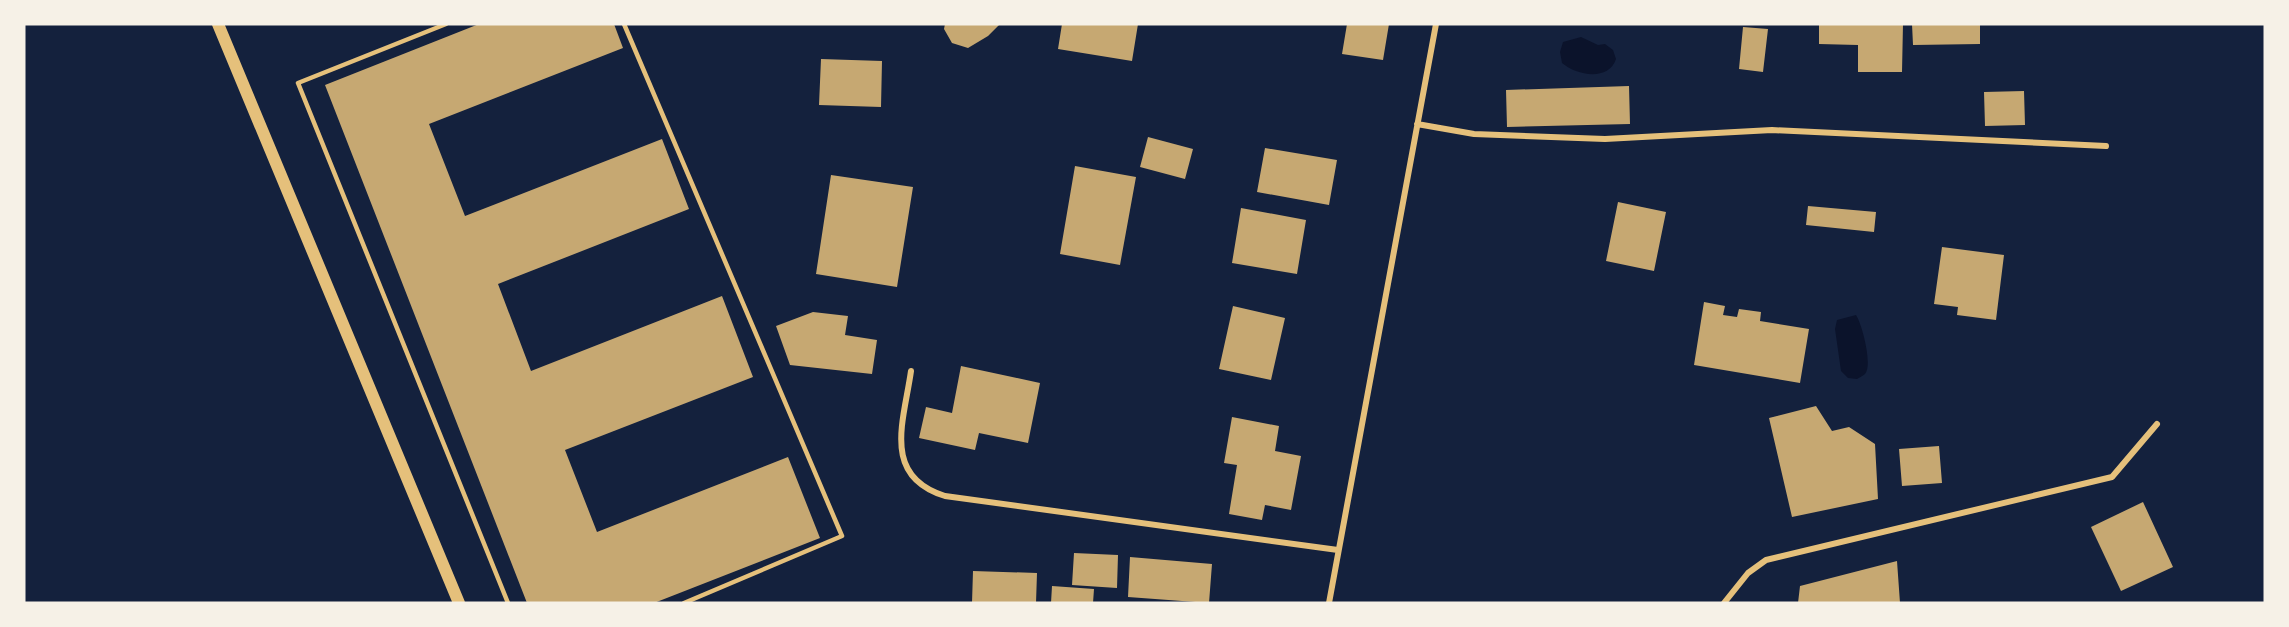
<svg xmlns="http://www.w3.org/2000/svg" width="2289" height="627" font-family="'Noto Sans',sans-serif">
  <rect width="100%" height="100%" fill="#14213d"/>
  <!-- water -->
  <path fill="#0b132b" d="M1581 37 1598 45 1605 44 1613 50 1616 59C1609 81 1577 76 1562 63L1560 52 1563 42Z
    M1856 315C1862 324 1873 365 1865 374 1863 376 1860 377 1857 379L1848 378 1841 371 1835 329 1837 320Z"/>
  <!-- building -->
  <path fill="#c6a872" d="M479 24H614L623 48 429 124 465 216 662 139 689 209 498 284 531 371 722 296 753 377 565 450 597 532 788 457 820 538 654 603H527L325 85Z
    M945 24H1000L988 36 968 48 952 43 944 29Z
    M1062 24H1138L1132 61 1058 49Z
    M1347 24H1389L1383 60 1342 54Z
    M1819 24H1903L1902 72H1858V45L1819 44Z
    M1912 24H1980V44L1913 45Z
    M1743 27 1768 29 1763 72 1739 69Z
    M821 59 882 61 881 107 819 105Z
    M1629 86 1630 124 1507 127 1506 90Z
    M2024 91 2025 125 1985 126 1984 92Z
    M1148 137 1193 149 1185 179 1140 167Z
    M1265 148 1337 160 1329 205 1257 192Z
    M1075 166 1136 177 1120 265 1060 254Z
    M831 175 913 187 897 287 816 274Z
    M1618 202 1666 212 1654 271 1606 261Z
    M1808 206 1876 212 1874 232 1806 225Z
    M1241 208 1306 220 1297 274 1232 263Z
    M1942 247 2004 255 1996 320 1957 315 1958 307 1934 304Z
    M1704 302 1725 306 1723 315 1737 317 1739 309 1761 312 1760 321 1809 329 1800 383 1694 365Z
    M1233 306 1285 318 1271 380 1219 369Z
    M813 312 848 316 845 335 877 340 872 374 790 365 776 326Z
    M961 366 1040 383 1028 443 979 433 975 450 919 438 926 407 952 413Z
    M1816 406 1832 431 1849 427 1875 444 1878 499 1792 517 1769 418Z
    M1232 417 1279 426 1275 451 1301 456 1291 510 1265 505 1262 520 1229 514 1237 465 1224 463Z
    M1939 446 1942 483 1902 486 1899 449Z
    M2143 502 2173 567 2121 591 2091 527Z
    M1074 553 1118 555 1117 588 1072 585Z
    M1130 557 1212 564 1209 603 1128 597Z
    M1897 561 1900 603H1798L1800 586Z
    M973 571 1037 573 1036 603H972Z
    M1052 586 1094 589 1093 603H1051Z"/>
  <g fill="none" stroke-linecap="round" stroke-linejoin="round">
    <!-- service -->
    <path stroke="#e5c07b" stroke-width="4.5" d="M446 24 298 83 508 603
      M624 24 842 536 684 603"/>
    <!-- minor -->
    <path stroke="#e5c07b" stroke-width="6" d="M1417 124 1474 134 1605 139 1772 130 2106 146
      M911 371C904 421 881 476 945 496L1338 550
      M1329 603 1436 24
      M1724 603 1748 573 1766 560 2112 477 2157 424"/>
    <!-- secondary -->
    <path stroke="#e5c07b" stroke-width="12" d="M218 24 459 603"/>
  </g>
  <!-- border -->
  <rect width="2289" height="627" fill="none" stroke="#f6f1e7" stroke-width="51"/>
</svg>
